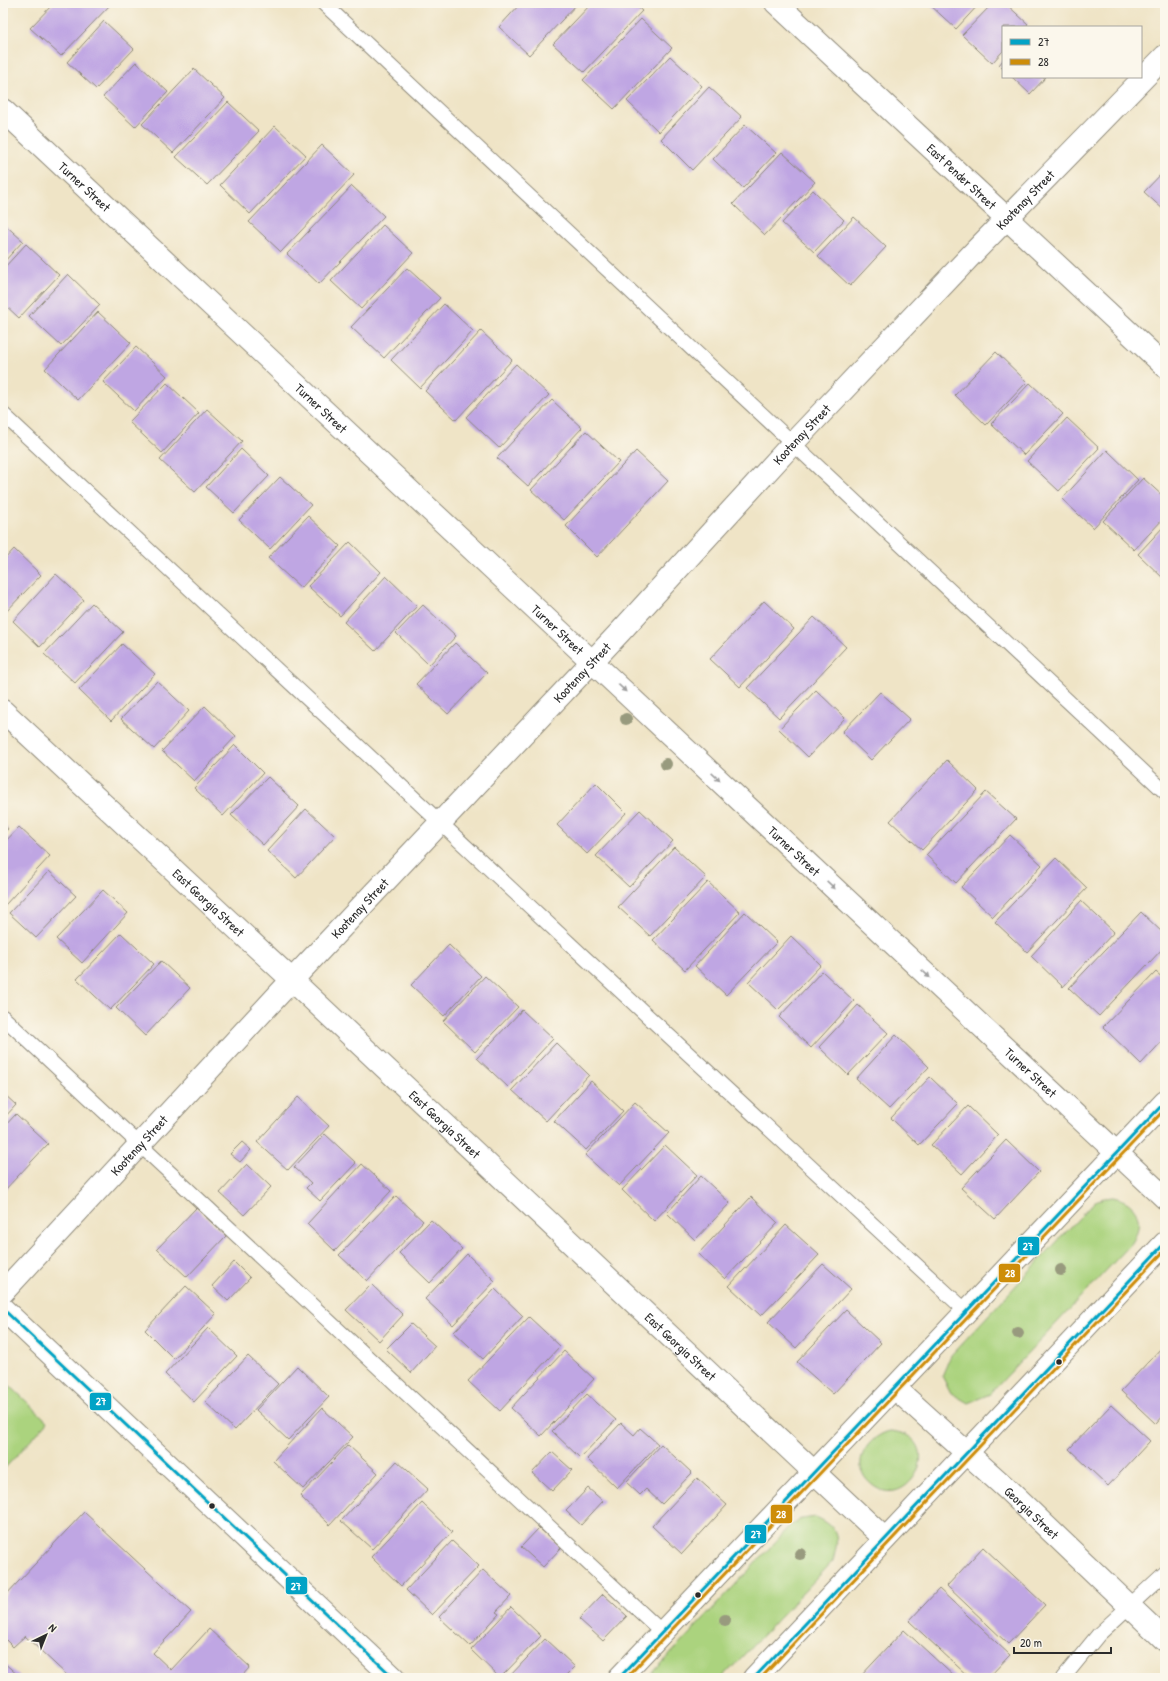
<svg xmlns="http://www.w3.org/2000/svg" width="1168" height="1681" font-family="'Patrick Hand',sans-serif">
  <rect width="100%" height="100%" fill="#fbf7ec"/>
  <filter id="ink" filterUnits="userSpaceOnUse"><feTurbulence type="fractalNoise" baseFrequency=".025" numOctaves="2"/><feDisplacementMap in="SourceGraphic" scale="8" xChannelSelector="R" yChannelSelector="G"/><feConvolveMatrix kernelMatrix="1 2 1 2 8 2 1 2 1" color-interpolation-filters="sRGB"/></filter>
  <filter id="wash" filterUnits="userSpaceOnUse"><feTurbulence type="fractalNoise" baseFrequency=".012" numOctaves="4" result="noise"/><feDisplacementMap in="SourceGraphic" scale="16" xChannelSelector="R" yChannelSelector="G"/><feGaussianBlur stdDeviation="0.9" result="paint"/><feColorMatrix in="noise" values="0 0 0 0 0 0 0 0 0 0 0 0 0 0 0 0 0 1.4 0 .05"/><feComposite in="paint" operator="in"/></filter>
  <g filter="url(#wash)">
    <rect width="100%" height="100%" fill="#efe4c6"/>
    <!-- green -->
    <path fill="#abd37e" stroke="#6b7f54" d="M1113 1197C1138 1202 1145 1221 1132 1243L990 1394 968 1403 951 1393 942 1376 951 1355 1095 1201 1104 1198Z
      M3 1379 48 1422 3 1470Z
      M890 1431C951 1436 908 1516 871 1484 848 1465 868 1436 890 1431Z
      M816 1517C840 1528 839 1537 833 1561L722 1678H648L792 1524 802 1519Z"/>
    <g id="blocks">
      <!-- building -->
      <path fill="#bfa6e3" d="M54 3H112L61 56 30 28Z
        M521 3H578L529 55 499 27Z
        M592 3H633L642 11 584 72 553 44Z
        M928 3H980L956 29Z
        M993 3H1005L1028 24 1025 27H1003V51L992 63 962 35Z
        M641 19 672 48 614 109 583 80Z
        M104 21 134 49 96 89 67 62Z
        M670 56 702 86 659 132 627 101Z
        M1003 60V69L999 65Z
        M136 62 168 92 135 127 103 97Z
        M194 69 225 98 173 153 142 124Z
        M1012 77H1046L1030 94Z
        M709 87 742 117 692 170 661 139Z
        M228 102 259 131 207 185 176 157Z
        M745 125 776 153 743 188 713 159Z
        M275 126 306 155 250 214 220 185Z
        M322 145 354 175 281 252 249 222Z
        M782 152 815 182 765 235 733 204Z
        M1165 170V211L1144 192Z
        M352 186 384 216 319 284 287 254Z
        M813 190 844 220 814 252 782 223Z
        M854 217 886 247 850 286 818 256Z
        M3 223 23 241 3 263Z
        M383 225 413 253 361 309 331 281Z
        M26 244 59 275 19 318 3 303V269Z
        M407 268 440 298 384 358 351 327Z
        M68 274 100 305 61 346 29 316Z
        M444 304 473 331 420 388 391 360Z
        M98 312 131 343 78 400 45 369Z
        M481 331 512 360 456 420 425 391Z
        M136 347 167 376 134 411 103 382Z
        M996 352 1027 382 986 425 955 395Z
        M516 364 549 395 499 448 466 417Z
        M167 383 199 413 162 453 129 422Z
        M1030 383 1063 414 1024 455 991 424Z
        M552 400 582 428 528 486 497 458Z
        M207 409 242 441 195 492 160 460Z
        M1067 418 1099 448 1059 491 1027 461Z
        M586 431 619 462 564 520 531 490Z
        M241 449 269 476 234 513 206 487Z
        M1107 450 1138 480 1093 528 1062 499Z
        M636 451 668 481 597 557 566 526Z
        M280 477 311 505 270 549 239 520Z
        M1143 478 1165 498V517L1134 550 1103 521Z
        M308 516 340 546 301 588 268 558Z
        M1165 525V580L1138 554Z
        M350 542 381 572 340 616 308 586Z
        M14 549 41 575 4 614 3 613V561Z
        M56 574 84 600 40 647 13 621Z
        M386 576 417 606 375 651 344 622Z
        M764 601 794 629 740 687 710 659Z
        M92 603 123 632 75 683 44 654Z
        M423 605 456 636 429 665 396 633Z
        M814 617 846 647 779 718 747 688Z
        M455 643 487 673 448 714 416 684Z
        M122 644 155 674 111 721 79 690Z
        M157 681 189 711 154 749 121 719Z
        M816 690 845 718 808 757 779 729Z
        M880 692 910 719 871 760 842 732Z
        M205 706 236 736 194 781 162 751Z
        M235 745 263 773 223 816 194 788Z
        M947 760 978 790 922 850 890 821Z
        M268 777 299 806 263 845 231 815Z
        M596 783 626 813 587 854 557 825Z
        M986 792 1016 819 956 883 926 855Z
        M306 809 335 836 296 878 267 851Z
        M640 810 673 841 629 887 596 856Z
        M3 823 8 829 3 834Z
        M19 827 50 856 5 905 3 904V844Z
        M1010 835 1042 865 993 917 961 887Z
        M674 847 706 877 650 936 618 907Z
        M1056 858 1087 888 1027 952 995 922Z
        M49 871 76 896 36 938 9 913Z
        M708 882 740 912 685 970 653 940Z
        M103 890 128 913 82 963 56 939Z
        M1081 901 1114 932 1063 987 1031 956Z
        M745 912 777 942 726 995 695 966Z
        M1141 912 1165 935V946L1099 1016 1069 988Z
        M121 933 154 964 110 1010 77 979Z
        M791 936 821 965 778 1010 748 982Z
        M449 945 481 976 444 1016 411 985Z
        M161 961 190 988 145 1036 116 1008Z
        M822 971 854 1001 811 1048 779 1017Z
        M1156 972 1165 980V1038L1141 1064 1103 1027Z
        M485 976 518 1007 475 1052 443 1021Z
        M858 1005 888 1033 848 1075 819 1047Z
        M522 1010 553 1039 508 1087 477 1058Z
        M896 1035 929 1067 889 1109 856 1079Z
        M556 1043 589 1075 546 1121 512 1090Z
        M930 1077 958 1104 919 1145 891 1118Z
        M591 1081 623 1111 586 1150 554 1121Z
        M3 1093 16 1105 3 1119Z
        M298 1097 329 1126 288 1170 257 1142Z
        M635 1102 669 1133 619 1186 585 1155Z
        M968 1106 998 1135 962 1174 931 1145Z
        M16 1114 48 1144 3 1192V1128Z
        M325 1134 356 1163 320 1201 306 1188 311 1183 294 1167Z
        M1006 1140 1039 1172 995 1219 961 1188Z
        M242 1142 251 1150 240 1162 230 1154Z
        M665 1145 697 1175 654 1221 622 1190Z
        M247 1164 271 1187 244 1215 220 1193Z
        M362 1164 391 1191 335 1251 307 1224Z
        M701 1176 730 1203 695 1240 667 1213Z
        M396 1196 423 1221 367 1281 339 1255Z
        M751 1197 778 1223 725 1279 698 1254Z
        M196 1208 226 1236 187 1277 157 1249Z
        M431 1220 462 1249 430 1283 399 1253Z
        M786 1225 819 1255 761 1316 729 1286Z
        M467 1254 495 1281 453 1325 425 1299Z
        M234 1262 250 1278 228 1301 212 1286Z
        M823 1264 851 1289 796 1348 768 1322Z
        M371 1284 403 1315 379 1341 346 1310Z
        M186 1286 216 1314 174 1359 145 1330Z
        M495 1289 523 1316 483 1359 454 1332Z
        M846 1310 881 1343 833 1394 797 1362Z
        M529 1317 560 1346 500 1411 468 1381Z
        M411 1324 435 1346 411 1373 386 1349Z
        M208 1328 237 1356 194 1402 165 1374Z
        M1163 1346 1165 1348V1414L1156 1424 1121 1391Z
        M564 1351 594 1379 541 1436 511 1408Z
        M248 1356 278 1384 235 1430 205 1402Z
        M297 1366 329 1397 288 1440 256 1410Z
        M587 1394 616 1420 580 1458 552 1431Z
        M1111 1405 1150 1441 1108 1486 1069 1449Z
        M322 1408 353 1437 303 1489 273 1461Z
        M621 1423 634 1435 640 1428 658 1444 617 1488 587 1459Z
        M661 1444 692 1473 662 1504 646 1489 640 1495 626 1482Z
        M348 1445 378 1473 330 1525 300 1496Z
        M552 1452 572 1470 552 1491 532 1473Z
        M397 1461 428 1489 372 1549 341 1521Z
        M697 1478 727 1505 682 1554 652 1526Z
        M588 1488 603 1501 581 1525 566 1511Z
        M422 1503 452 1532 401 1586 371 1557Z
        M84 1512 191 1612 153 1653 171 1670 209 1629 250 1667 240 1678H70L25 1636 13 1647 3 1637V1598Z
        M539 1528 561 1548 543 1567 521 1547Z
        M452 1541 479 1566 432 1615 406 1590Z
        M983 1547 1045 1605 1008 1644 947 1586Z
        M483 1570 511 1596 496 1612 499 1614 470 1646 439 1617Z
        M939 1589 1010 1655 988 1678H970L909 1621Z
        M603 1594 627 1616 603 1641 579 1619Z
        M511 1607 541 1636 500 1678 471 1650Z
        M904 1630 956 1678H859Z
        M545 1639 575 1667 564 1678H508Z
        M3 1662 19 1676 17 1678H3Z"/>
    </g>
  </g>
  <g filter="url(#ink)">
    <use href="#blocks" fill-opacity="0" stroke="#8d8878" stroke-width="1"/>
    <g fill="none" stroke-linecap="round" stroke-linejoin="round">
      <!-- service casing -->
      <g stroke="#8d8878" stroke-width="16">
        <path id="service" d="M323 3 1165 792
          M3 414 585 958 967 1312
          M3 1017 662 1632
          M1063 1678 1099 1634 1165 1573"/>
      </g>
      <!-- minor casing -->
      <g stroke="#8d8878" stroke-width="24">
        <g id="minor">
          <path id="s1" d="M776 3 1165 366"/>
          <path id="s2" d="M3 110 1165 1198"/>
          <path id="s3" d="M3 711 292 980 885 1539"/>
          <path id="s4" d="M3 1292 292 980 621 631 793 443 976 250 1165 56"/>
          <path d="M3 1309 394 1678"/>
          <path id="s5" d="M895 1388 1007 1489 1165 1640"/>
        </g>
      </g>
      <!-- primary casing -->
      <g stroke="#8d8878" stroke-width="24">
        <path id="primary" d="M619 1678 1165 1102
          M754 1678 1165 1243"/>
      </g>
      <!-- service -->
      <use href="#service" stroke="#fff" stroke-width="14"/>
      <!-- minor -->
      <use href="#minor" stroke="#fff" stroke-width="22"/>
      <!-- primary -->
      <use href="#primary" stroke="#fff" stroke-width="22"/>
      <!-- bus-1 casing -->
      <g stroke="#fbf7ec" stroke-width="6">
        <path id="bus-1" d="M3 1309 394 1678
          M619 1678 1165 1102
          M754 1678 1165 1243"/>
      </g>
      <!-- bus-2 casing -->
      <g stroke="#fbf7ec" stroke-width="6">
        <path id="bus-2" d="M626 1678 1165 1109
          M761 1678 1165 1250"/>
      </g>
      <!-- bus-1 -->
      <use href="#bus-1" stroke="#02a3c6" stroke-width="3"/>
      <!-- bus-2 -->
      <use href="#bus-2" stroke="#ce8d09" stroke-width="3"/>
    </g>
    <!-- trees -->
    <g fill="#989a7e">
      <circle cx="626" cy="719" r="6"/>
      <circle cx="666" cy="764" r="6"/>
      <circle cx="1061" cy="1270" r="6"/>
      <circle cx="1018" cy="1333" r="6"/>
      <circle cx="800" cy="1554" r="6"/>
      <circle cx="725" cy="1620" r="6"/>
    </g>
    <!-- one-way arrows -->
    <defs><path id="oneway-solid" d="M-6-.8H1V-3.2L6.5 0L1 3.2V.8H-6Z"/></defs>
    <g fill="#a0a0a0">
      <use href="#oneway-solid" transform="translate(622 688) rotate(43)"/>
      <use href="#oneway-solid" transform="translate(716 777) rotate(43)"/>
      <use href="#oneway-solid" transform="translate(831 885) rotate(43)"/>
      <use href="#oneway-solid" transform="translate(926 974) rotate(43)"/>
    </g>
  </g>
  <!-- markers -->
  <g fill="#2b2b2b" stroke="#fbf7ec" stroke-width="1.5">
    <circle cx="1059" cy="1362" r="3.5"/>
    <circle cx="212" cy="1506" r="3.5"/>
    <circle cx="698" cy="1595" r="3.5"/>
  </g>
  <g text-anchor="middle" stroke-width="3" stroke-linejoin="round" paint-order="stroke">
    <!-- street labels -->
    <g font-size="13" fill="#2b2b2b" stroke="#fbf7ec">
      <text dy="5" stroke="none"><textPath href="#s1" startOffset="254">East Pender Street</textPath></text>
      <text dy="5" stroke="none"><textPath href="#s2" startOffset="112">Turner Street</textPath></text>
      <text dy="5" stroke="none"><textPath href="#s4" startOffset="1496">Kootenay Street</textPath></text>
      <text dy="5" stroke="none"><textPath href="#s2" startOffset="436">Turner Street</textPath></text>
      <text dy="5" stroke="none"><textPath href="#s4" startOffset="1172">Kootenay Street</textPath></text>
      <text dy="5" stroke="none"><textPath href="#s2" startOffset="760">Turner Street</textPath></text>
      <text dy="5" stroke="none"><textPath href="#s4" startOffset="848">Kootenay Street</textPath></text>
      <text dy="5" stroke="none"><textPath href="#s2" startOffset="1084">Turner Street</textPath></text>
      <text dy="5" stroke="none"><textPath href="#s3" startOffset="281">East Georgia Street</textPath></text>
      <text dy="5" stroke="none"><textPath href="#s4" startOffset="524">Kootenay Street</textPath></text>
      <text dy="5" stroke="none"><textPath href="#s2" startOffset="1408">Turner Street</textPath></text>
      <text dy="5" stroke="none"><textPath href="#s3" startOffset="605">East Georgia Street</textPath></text>
      <text dy="5" stroke="none"><textPath href="#s4" startOffset="200">Kootenay Street</textPath></text>
      <text dy="5" stroke="none"><textPath href="#s3" startOffset="929">East Georgia Street</textPath></text>
      <text dy="5" stroke="none"><textPath href="#s5" startOffset="185">Georgia Street</textPath></text>
    </g>
  </g>
  <g stroke="#fbf7ec" stroke-width="1.5">
    <rect x="1017" y="1236" width="23" height="20" rx="4" fill="#02a3c6"/>
    <rect x="998" y="1263" width="23" height="20" rx="4" fill="#ce8d09"/>
    <rect x="89" y="1392" width="23" height="19" rx="4" fill="#02a3c6"/>
    <rect x="770" y="1504" width="23" height="20" rx="4" fill="#ce8d09"/>
    <rect x="744" y="1524" width="23" height="20" rx="4" fill="#02a3c6"/>
    <rect x="285" y="1576" width="23" height="19" rx="4" fill="#02a3c6"/>
  </g>
  <g font-size="11" text-anchor="middle" font-weight="bold" fill="#fff">
    <text x="1028" y="1250">27</text>
    <text x="1010" y="1277">28</text>
    <text x="101" y="1405">27</text>
    <text x="781" y="1518">28</text>
    <text x="756" y="1538">27</text>
    <text x="296" y="1590">27</text>
  </g>
  <!-- margin -->
  <rect width="1168" height="1681" fill="none" stroke="#fbf7ec" stroke-width="16"/>
  <!-- legend -->
  <rect x="1002" y="26" width="140" height="52" fill="#fbf7ec" stroke="#a8a59f"/>
  <rect x="1010" y="39" width="20" height="6" fill="#02a3c6" stroke="#a8a59f"/>
  <text x="1038" y="46" font-size="12" fill="#2b2b2b">27</text>
  <rect x="1010" y="59" width="20" height="6" fill="#ce8d09" stroke="#a8a59f"/>
  <text x="1038" y="66" font-size="12" fill="#2b2b2b">28</text>
  <!-- north arrow -->
  <g transform="translate(46 1635) rotate(43)" stroke="#fbf7ec" stroke-width="3" paint-order="stroke">
  <path d="M0-3L7 15L0 10L-7 15Z" fill="#2b2b2b"/>
  <text y="-6" font-size="11" font-weight="bold" text-anchor="middle" fill="#2b2b2b">N</text>
  </g>
  <!-- scale -->
  <path d="M1014 1647v6h97v-6" fill="none" stroke="#2b2b2b" stroke-width="2"/>
  <text x="1020" y="1647" font-size="12" fill="#2b2b2b" stroke="#fbf7ec" stroke-width="3" paint-order="stroke">20 m</text>
</svg>
